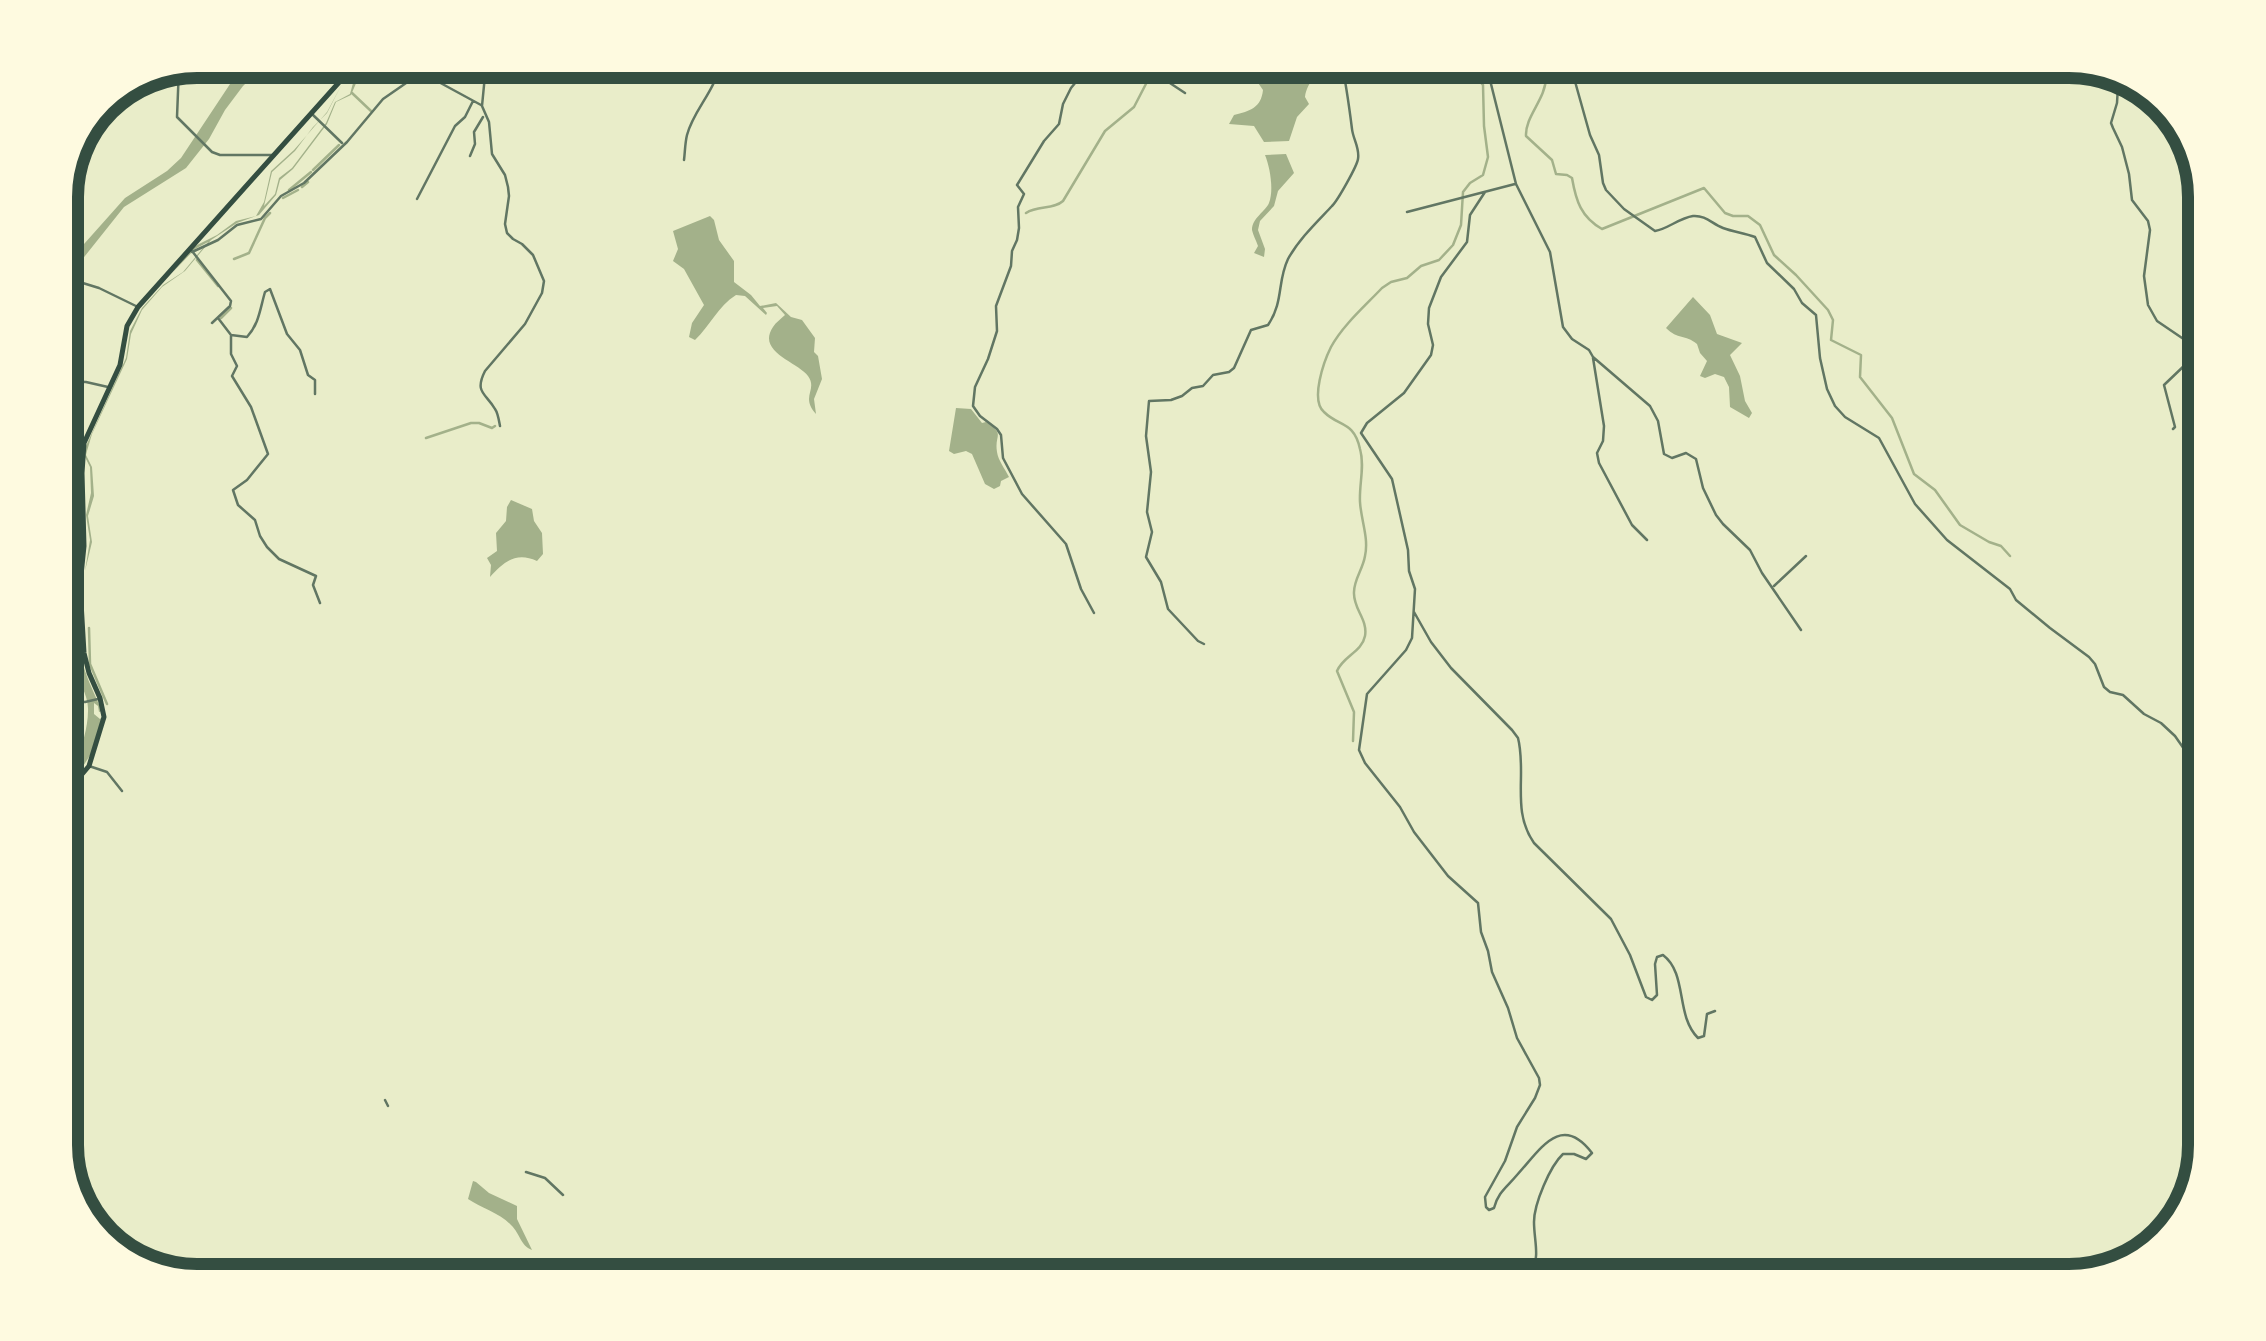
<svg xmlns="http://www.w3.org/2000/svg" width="2266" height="1341" font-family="Georgia,serif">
  <rect width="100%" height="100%" fill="#e9edc9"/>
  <!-- water -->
  <path fill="#a3b18a" d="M254 60H283L270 71 254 75 243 86 225 110 209 139 186 168 124 207 69 276 60 302V271L125 198 167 171 181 158 236 75Z
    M363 60 359 73 366 63 374 60 363 67 351 95 336 102 327 124 293 169 280 180 276 195 259 215 237 223 211 240 185 271 162 287 142 310 131 334 127 359 92 434 87 451 86 455 92 467 94 496 88 516 92 542 85 571 90 540 86 515 91 493 90 467 85 457 86 446 126 358 130 331 142 308 163 285 183 272 208 242 195 249 173 272 195 246 217 235 236 221 256 216 264 202 271 171 294 150 327 112 342 84 327 113 313 127 295 151 272 172 264 206 275 194 279 178 292 168 326 123 335 102 350 94 358 65Z
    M1263 60H1325C1319 75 1307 81 1305 97L1309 104 1297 117 1289 141 1264 142 1254 126 1229 124 1234 115C1250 111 1261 108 1263 90L1254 77 1256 71 1263 67Z
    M1286 154 1294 173 1278 191 1274 206 1260 221 1258 230 1265 249 1264 257 1254 253 1258 246C1256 240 1253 235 1252 230 1252 218 1265 212 1269 203 1274 190 1270 167 1265 155Z
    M710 216 714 220 719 240 734 261V282L751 295 760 306 776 303 791 317 802 320 815 338 814 352 818 356 822 379 814 399 816 414C800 396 818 390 808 376 798 362 756 352 773 327 776 322 781 319 785 315L777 306 763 308 767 313 766 315 745 296 736 295C718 306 710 326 695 340L689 337 692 323 704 305 684 269 673 261 678 249 673 231Z
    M1693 297 1710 315 1717 334 1742 343 1730 355 1740 376 1745 401 1752 413 1749 418 1730 407 1729 387 1724 377 1715 374 1705 378 1700 376 1707 361 1700 353 1697 344C1685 334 1678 340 1666 328Z
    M60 325C65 344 64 367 64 386 65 406 73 426 73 447 74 506 76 564 82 623 83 634 80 644 81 654 82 669 96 697 102 711L99 712 98 706 94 703V714L100 719 102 717 91 754 68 789 60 790C62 781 67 778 71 770 80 755 88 729 88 711 89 695 78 682 74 666 68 641 68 614 68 588H74L75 568 66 517 67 443 61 401Z
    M956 408 971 409 982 423 986 422C1006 435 994 434 997 452 998 460 1005 469 1009 477L1001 481 1000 486 994 489 985 484 972 454 966 451 954 454 949 451Z
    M511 500 532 509 534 521 542 533 543 554 537 561C516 551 504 562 490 577L491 565 487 558 497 551 496 533 506 521 507 507Z
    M473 1181 476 1182 489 1193 517 1206V1219L532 1250C520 1245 521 1235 511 1225 500 1213 481 1208 468 1199Z"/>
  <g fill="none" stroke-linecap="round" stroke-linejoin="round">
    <!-- stream -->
    <path stroke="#a3b18a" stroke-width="2.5" d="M1544 60C1544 66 1546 71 1546 77 1546 99 1525 116 1526 136L1552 160 1556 174 1567 175 1572 178C1576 201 1581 217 1602 229L1704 188 1725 213 1733 216H1748L1760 225 1774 255 1796 275 1828 310 1833 320 1831 340 1861 355 1860 377 1892 418 1914 474 1935 490 1960 525 1989 542 2001 546 2010 556
      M349 66 354 60
      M352 93 371 111
      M313 170 339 145
      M302 187 308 182
      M289 190 311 172
      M283 198 298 190
      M1026 213C1038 205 1053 210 1063 201L1105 131 1134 107 1149 78V71L1134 60
      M234 259 249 253 265 218 270 213
      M197 260 218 286
      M221 318 231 308
      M426 438 471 423H479L492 428 495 426
      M89 628 90 664 107 704
      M1353 741 1354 712 1337 671C1343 656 1362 652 1365 636 1368 619 1353 609 1354 592 1354 579 1363 569 1365 556 1369 538 1361 520 1360 502 1359 484 1365 466 1360 449 1354 421 1339 427 1324 412 1310 400 1324 361 1331 347 1343 325 1365 306 1382 288L1391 282 1407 278 1421 266 1439 260 1453 245 1461 225 1463 192 1470 183 1483 175 1488 157 1484 126 1483 85C1471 68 1462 73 1449 60"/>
    <!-- minor -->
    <path stroke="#617663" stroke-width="2.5" d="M388 60 408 76
      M488 60 486 65 482 106 489 122 492 154 505 175 508 187 509 196 505 224 507 233 513 239 522 244 533 255 544 281 542 293 525 324 485 371C474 393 486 393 495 409 498 413 499 421 500 426
      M1135 60 1185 93
      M1485 60 1516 184 1550 252 1563 327 1572 339 1589 350 1593 357 1650 406 1658 421 1664 454 1672 458 1686 453 1696 459 1703 488 1716 515 1723 524 1750 550 1762 573 1801 630
      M1569 60 1590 135 1599 155 1603 183 1606 190 1624 209 1655 231C1668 229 1679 218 1693 216 1706 215 1712 224 1723 228 1734 232 1744 233 1755 237L1767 263 1794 289 1802 303 1816 315 1820 358 1827 389 1835 406 1845 417 1879 438 1915 504 1947 540 2010 589 2016 600 2050 628 2089 657 2095 664 2104 687 2110 692 2123 695 2144 714 2161 723 2175 736 2191 759 2206 767
      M179 67 177 117 212 152 220 155H272
      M2115 72 2118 86 2117 103 2111 123 2113 128 2122 147 2129 174 2132 200 2148 221 2150 230 2144 276 2148 305 2157 321 2185 340 2188 346 2186 364 2164 385 2175 427 2173 429
      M409 74 417 60
      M312 114 342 143
      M470 156 475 144 474 132 483 117
      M684 160C685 152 685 143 687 135 694 108 718 89 720 60
      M1485 192 1470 215 1467 242 1441 277 1429 308 1428 324 1433 345 1431 355 1404 393 1367 423 1361 433 1392 479 1408 550 1409 571 1415 589 1412 638 1406 650 1367 694 1359 750 1365 763 1400 807 1414 832 1448 876 1478 903 1481 932 1488 951 1492 972 1508 1008 1517 1038 1539 1078 1540 1085 1535 1098 1517 1127 1505 1161 1485 1197 1486 1207 1489 1210 1494 1208C1498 1192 1507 1187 1517 1175 1540 1150 1561 1112 1592 1153L1586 1159 1574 1154H1563C1550 1166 1534 1204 1534 1222 1534 1240 1540 1256 1532 1271L1522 1276 1497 1275 1491 1281
      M417 199 455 126 465 117 473 101
      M1407 212 1515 184
      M192 251 231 301 230 306 212 323
      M192 252 218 240 237 225 261 219 281 196 304 183 347 142 383 99 409 81 435 80 481 105
      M60 276 99 288 138 307
      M218 318 231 335V354L237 366 232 376 251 407 268 454 247 480 233 490 238 505 255 520 260 536 267 547 279 559 316 576 313 585 320 603
      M231 335 247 337C259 324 260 309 265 292L270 289 287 334 300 350 308 375 315 380V394
      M1593 358 1604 426 1603 441 1597 453 1599 463 1632 525 1647 540
      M60 381 86 382 108 387
      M60 530 69 575 63 628 60 635
      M1774 586 1806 556
      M1414 612 1431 642 1451 668 1512 730 1518 738C1527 773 1511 811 1534 843L1611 919 1630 955 1646 997 1652 1000 1657 995 1655 964 1657 957 1663 955C1688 974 1675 1015 1698 1038L1704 1036 1707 1014 1715 1011
      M1094 613 1081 589 1066 544 1022 494 1003 458 1001 435 997 429 980 416 973 406 975 387 988 359 997 331 996 306 1011 266 1012 251 1017 240 1019 228 1018 207 1024 194 1017 185 1044 141 1059 124 1063 104 1071 88 1094 60
      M1204 644 1198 641 1168 609 1161 582 1146 557 1152 532 1147 512 1151 472 1146 436 1149 401 1171 400 1182 396 1192 388 1203 386 1213 375 1229 372 1234 368 1251 330 1268 325C1284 301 1277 282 1288 259 1299 239 1317 222 1332 206 1338 200 1357 166 1358 159 1360 148 1353 139 1352 129 1349 105 1346 83 1341 60
      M60 699 85 702 98 699
      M69 763 84 771
      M89 766 107 772 122 791
      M60 772C75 752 70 724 68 701
      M385 1100 388 1106
      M526 1172 545 1178 563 1195"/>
    <!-- primary -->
    <path stroke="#344e41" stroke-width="5" d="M60 800 89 766 104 717 100 698 89 673 84 653 80 585 84 546 82 473 84 443 120 365 127 326 138 307 359 60"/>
  </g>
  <!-- crop -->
  <path d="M0 0H2266V1341H0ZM197 78H2069A119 119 0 0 1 2188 197V1145A119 119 0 0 1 2069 1264H197A119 119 0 0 1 78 1145V197A119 119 0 0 1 197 78Z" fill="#fefae0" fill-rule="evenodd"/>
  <path fill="none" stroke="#344e41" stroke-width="12" d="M197 78H2069A119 119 0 0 1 2188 197V1145A119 119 0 0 1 2069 1264H197A119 119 0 0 1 78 1145V197A119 119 0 0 1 197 78Z"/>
</svg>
